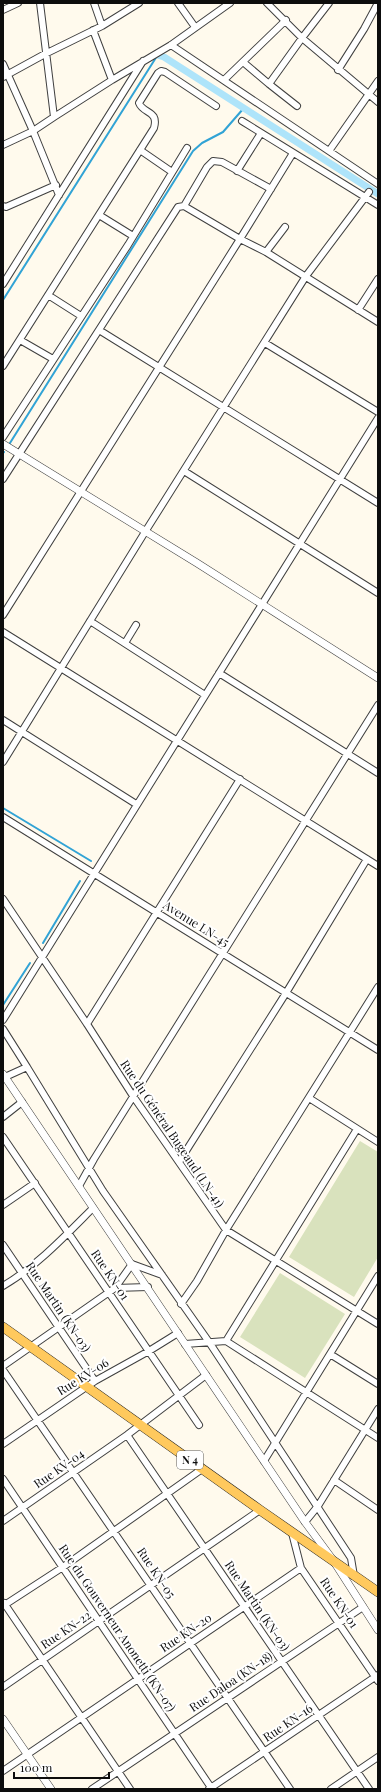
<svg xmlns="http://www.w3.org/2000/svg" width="381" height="1792" font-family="'Playfair Display',serif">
  <rect width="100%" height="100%" fill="#fffaed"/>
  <!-- cemetery -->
  <path fill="#d9e2bd" d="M360 1141 378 1152V1257L354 1297 289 1257Z
    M280 1273 345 1314 305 1378 240 1337Z"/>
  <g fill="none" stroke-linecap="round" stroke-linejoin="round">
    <!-- stream -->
    <path stroke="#31a3d5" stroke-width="2" d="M3 300 157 56
      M10 443 193 151 202 143 223 132 243 109
      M3 453 4 452
      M3 808 91 861
      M43 943 80 881
      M3 1005 30 963
      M3 1062V1063"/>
    <!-- canal -->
    <path stroke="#aee4fa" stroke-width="7" d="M157 55 164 57 378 194"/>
    <!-- minor casing -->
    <g stroke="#404040" stroke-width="8">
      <path id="minor" d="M94 3 102 26
        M178 3 195 27
        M267 3 302 38 378 102
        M3 10 18 3
        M93 30 112 80
        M171 45 378 184
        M243 62 269 84
        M3 64 33 131 59 195
        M338 70 364 29 378 3
        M3 77 45 54 102 26 139 3
        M224 80 286 20
        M297 106 269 84 302 38 329 3
        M54 117 112 80 171 45 230 3
        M242 121 378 205
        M3 145 33 131 54 117 40 3
        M140 150 172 172
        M329 151 378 81
        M237 171 261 133
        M3 206 6 207 56 185
        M184 206 207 167 213 161 222 162 271 189
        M99 215 133 236
        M266 252 285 227
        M3 284 143 61
        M48 295 81 316
        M358 310 378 279
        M99 330 378 503
        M20 340 53 359
        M265 343 378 412
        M3 366 154 128C159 110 143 114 139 103L158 73 161 71 165 72 216 106
        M3 437 128 245 187 148
        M184 471 378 593
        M3 479 178 207 184 206 240 239 266 252 378 322
        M3 615 240 239 293 153
        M90 621 205 695
        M3 632 378 866
        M125 643 136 625
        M219 673 378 773
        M3 720 136 804
        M3 762 145 532 306 276 369 192
        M3 817 378 1050
        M3 899 87 1024 133 1096 226 1230 378 1324
        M3 1020 378 418
        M87 1024 240 779
        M3 1029 27 1067
        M5 1077 27 1067 103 1191 209 1342 351 1558 354 1576
        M309 1098 378 1142
        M3 1117 22 1102
        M3 1137 199 1425
        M179 1162 286 993 367 859
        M79 1186 94 1159 378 705
        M3 1205 35 1183
        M3 1245 95 1381
        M3 1286C37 1266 65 1236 93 1208
        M115 1288 148 1287
        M181 1304 197 1281 226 1230 378 987
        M226 1341 378 1438
        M185 1344 226 1341 357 1129
        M330 1354 378 1384
        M3 1366 115 1288 132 1264 162 1275
        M3 1370 290 1789
        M127 1435 369 1789
        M3 1444 95 1381 149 1351 178 1333
        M264 1461 378 1276
        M3 1479 212 1789
        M334 1480 378 1510
        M3 1521 127 1435 206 1375
        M305 1522 318 1506 378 1409
        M292 1533 301 1568 378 1681
        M4 1603 130 1789
        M3 1606 63 1567 202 1469
        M3 1687 260 1510
        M3 1771 301 1568
        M92 1789 363 1607
        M209 1789 378 1675
        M331 1789 378 1757"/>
    </g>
    <!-- tertiary casing -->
    <g stroke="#404040" stroke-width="8">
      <path id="tertiary" d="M3 444 197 563 378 678
        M3 1074 305 1522 333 1560 378 1630
        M3 1719 51 1789"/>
    </g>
    <!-- primary casing -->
    <g stroke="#1e1e1e" stroke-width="10">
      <path id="primary" d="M3 1327 260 1510 378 1592"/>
    </g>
    <!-- minor -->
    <use href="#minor" stroke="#fff" stroke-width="6"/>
    <!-- tertiary -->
    <use href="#tertiary" stroke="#fff" stroke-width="7"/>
    <!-- primary -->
    <use href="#primary" stroke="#ffc95d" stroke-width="9"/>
  </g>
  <g text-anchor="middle" stroke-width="4" stroke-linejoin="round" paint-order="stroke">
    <!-- shield labels -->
    <rect fill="#fff" stroke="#565656" stroke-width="1" x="177" y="1451" width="26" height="18" rx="3"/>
    <g font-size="11" font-weight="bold" fill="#0d0d0d">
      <text x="190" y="1464">N 4</text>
    </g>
    <!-- street labels -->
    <g font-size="12" fill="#0d0d0d" stroke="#fff">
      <text transform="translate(196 924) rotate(32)" y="4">Avenue LN-45</text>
      <text transform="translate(172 1134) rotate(56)" y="4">Rue du Général Bugeaud (LN-41)</text>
      <text transform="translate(110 1275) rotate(56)" y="4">Rue KN-01</text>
      <text transform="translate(58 1307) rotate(56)" y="4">Rue Martin (KN-03)</text>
      <text transform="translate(83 1377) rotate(-32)" y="4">Rue KV-06</text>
      <text transform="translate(59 1469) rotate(-35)" y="4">Rue KV-04</text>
      <text transform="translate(156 1573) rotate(56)" y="4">Rue KN-05</text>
      <text transform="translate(339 1603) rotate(56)" y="4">Rue KN-01</text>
      <text transform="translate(257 1606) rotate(56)" y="4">Rue Martin (KN-03)</text>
      <text transform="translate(117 1628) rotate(56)" y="4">Rue du Gouverneur Anonetti (KN-07)</text>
      <text transform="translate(66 1630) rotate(-34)" y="4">Rue KN-22</text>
      <text transform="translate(186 1633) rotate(-34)" y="4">Rue KN-20</text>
      <text transform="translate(231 1682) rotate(-34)" y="4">Rue Daloa (KN-18)</text>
      <text transform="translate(288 1723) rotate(-34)" y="4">Rue KN-16</text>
    </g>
  </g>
  <!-- border -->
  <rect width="381" height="1792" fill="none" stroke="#0d0d0d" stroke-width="8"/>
  <!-- scale -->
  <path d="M14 1772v6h95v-6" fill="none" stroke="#0d0d0d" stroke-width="2"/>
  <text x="20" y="1772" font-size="12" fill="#0d0d0d" stroke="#ffffff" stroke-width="3" paint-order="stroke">100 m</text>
</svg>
